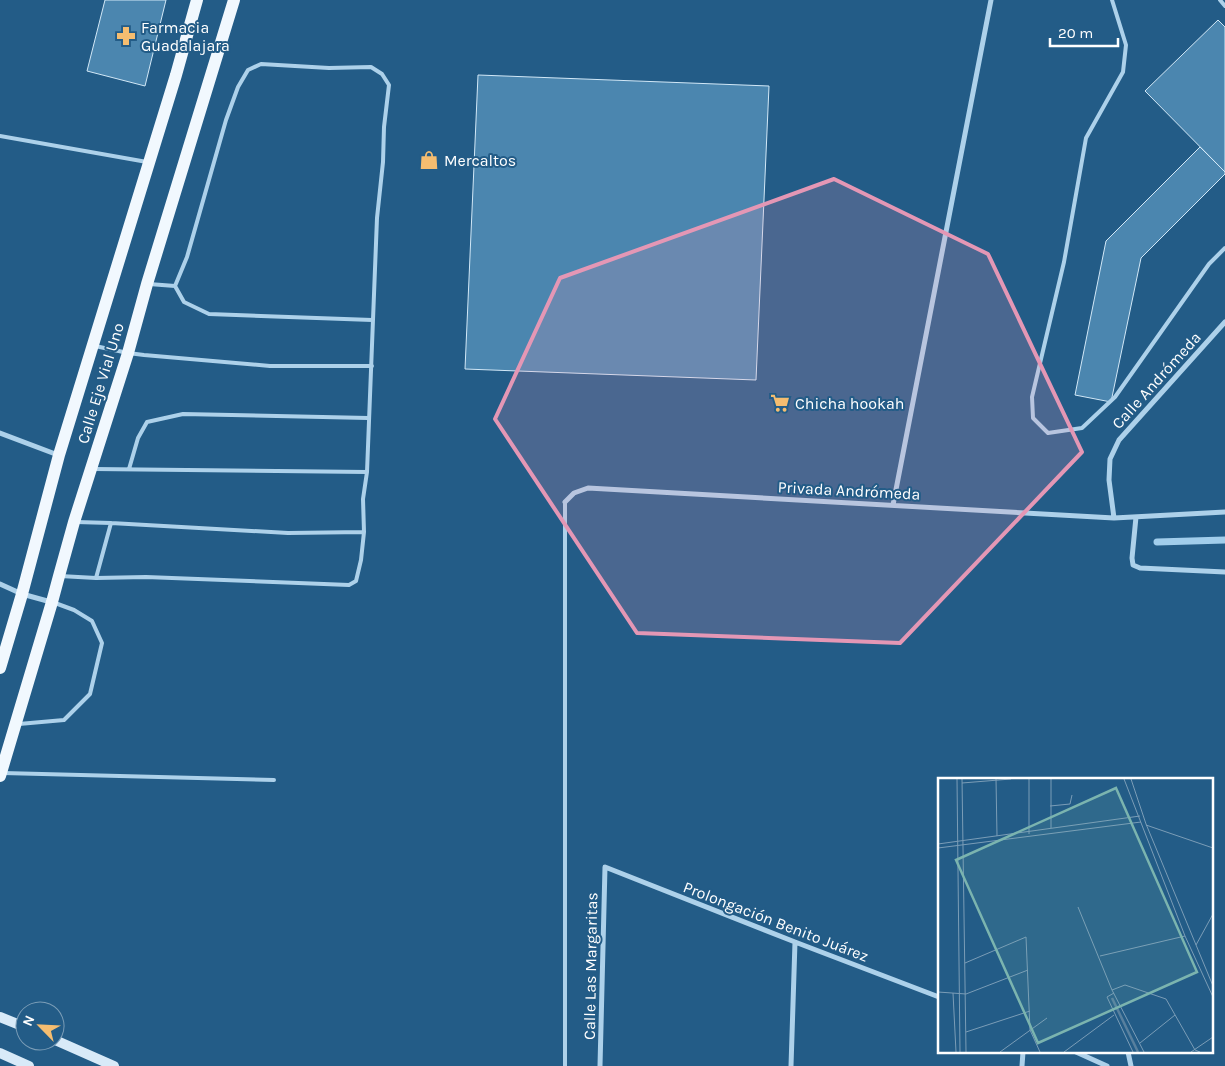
<svg xmlns="http://www.w3.org/2000/svg" width="1225" height="1066" font-family="Karla,sans-serif">
  <rect width="100%" height="100%" fill="#235c87"/>
  <g fill="none" stroke-linecap="round" stroke-linejoin="round">
    <!-- stream -->
    <path stroke="#a1cdeb" stroke-width="7" d="M1157 542 1225 540"/>
  </g>
  <!-- building -->
  <path fill="#4b86af" stroke="#d2e8f7" d="M105 0H166L145 86 87 71Z
    M1218 20 1225 27V172L1145 91Z
    M478 75 769 86 756 380 465 369Z
    M1200 147 1225 172V174L1141 258 1111 402 1075 395 1106 241Z"/>
  <g fill="none" stroke-linecap="round" stroke-linejoin="round">
    <!-- lane -->
    <path stroke="#add1ea" stroke-width="4" d="M1112 0 1126 45 1123 72 1086 138 1064 262 1032 397 1033 418 1048 433 1082 428 1115 397 1209 264 1225 248
      M1220 0 1225 6
      M0 136 147 162
      M175 286 184 302 209 314 372 320
      M95 346 128 353 144 355 270 366H372
      M94 469 367 472
      M129 469 138 438 147 422 183 414 368 418
      M76 522 111 523 288 533 364 532
      M60 576 96 578 146 577 349 585 356 581 361 560 364 532 363 499 367 472 377 218 383 162 384 127 389 85 382 74 371 67 329 68 261 64 248 70 238 87 226 120 187 257 175 286 149 284
      M96 578 111 523
      M19 724 64 720 90 694 102 643 92 621 74 610 55 603
      M3 773 274 780
      M565 1066V502"/>
    <!-- street -->
    <path stroke="#add1ea" stroke-width="5" d="M0 433 58 455
      M565 502 574 493 588 488 1114 518 1225 512
      M893 505 991 0
      M1136 517 1132 558 1133 565 1140 568 1225 572
      M1114 518 1109 480 1110 459 1119 440 1225 322
      M0 584 22 594 51 602
      M1076 1052 1107 1066
      M1128 1052 1131 1066
      M600 1066 605 867 795 942 939 997
      M791 1066 795 942
      M1022 1066 1023 1052"/>
    <!-- secondary -->
    <path stroke="#d8eaf8" stroke-width="10" d="M0 1017 25 1027
      M55 1040 114 1066
      M0 1053 29 1066"/>
    <!-- primary -->
    <path stroke="#f1f8fe" stroke-width="12" d="M0 668 22 594 59 455 176 75 197 0
      M0 776 52 602 59 576 74 522 128 353 147 284 234 0"/>
  </g>
  <!-- marked area -->
  <path fill="#e497b5" fill-opacity="0.2" stroke="#e497b5" stroke-width="4" stroke-linejoin="round" d="M834 179 988 254 1082 452 900 643 637 633 495 419 560 278Z"/>
  <!-- icons -->
  <defs>
    <g id="pharmacy-bare" transform="scale(1.5)"><path d="M-2-6h4v4h4v4h-4v4h-4v-4h-4v-4h4Z" fill="#f5bd70" stroke="#235c87" stroke-width="2.5" paint-order="stroke"/></g>
    <g id="shop-bare" transform="scale(1.5)"><path d="M-5-2.5h2.3a2.7 3.5 0 0 1 5.4 0H5L5.5 6h-11ZM-1.5-2.5h3a1.5 2.3 0 0 0-3 0Z" fill="#f5bd70" stroke="#235c87" stroke-width="2.5" paint-order="stroke"/></g>
    <g id="supermarket-bare" transform="scale(1.5)"><path d="M-6-5.5h2.5l.6 2H6L4.5 2H-2.5L-4.4-4H-6ZM-1.5 3.2a1.3 1.3 0 1 0 .1 0ZM3 3.2a1.3 1.3 0 1 0 .1 0Z" fill="#f5bd70" stroke="#235c87" stroke-width="2.5" paint-order="stroke"/></g>
  </defs>
  <g fill-rule="evenodd">
    <use href="#pharmacy-bare" x="126" y="36"/>
    <use href="#shop-bare" x="429" y="160"/>
    <use href="#supermarket-bare" x="780" y="403"/>
  </g>
  <g text-anchor="middle" stroke-width="4" stroke-linejoin="round" paint-order="stroke">
    <!-- poi labels -->
    <g font-size="16" fill="#fff" stroke="#235c87" text-anchor="start">
      <text x="141" y="33">Farmacia<tspan x="141" dy="18">Guadalajara</tspan></text>
      <text x="444" y="166">Mercaltos</text>
      <text x="795" y="409">Chicha hookah</text>
    </g>
    <!-- street labels -->
    <g font-size="16" fill="#fff" stroke="#235c87">
      <text transform="translate(1156 380) rotate(-48)" y="6">Calle Andrómeda</text>
      <text transform="translate(100 383) rotate(-73)" y="6">Calle Eje Vial Uno</text>
      <text transform="translate(849 490) rotate(3)" y="6">Privada Andrómeda</text>
      <text transform="translate(776 921) rotate(21)" y="6">Prolongación Benito Juárez</text>
      <text transform="translate(590 966) rotate(-89)" y="6">Calle Las Margaritas</text>
    </g>
  </g>
  <!-- overview -->
  <g transform="translate(938 778)">
    <rect width="275" height="275" fill="#235c87"/>
    <path fill="none" stroke="#58809e" stroke-width="2.5" d="M174 220 200 274"/>
    <path fill="none" stroke="#7b9db7" stroke-width="1" d="M19 1 22 274M24 1 28 274M58 1 59 58M113 1V50M186 1 247 158 275 219M193 1 208 46 275 208M24 5 73 1M112 28 132 26 134 17M208 47 275 70M91 56V1M0 66 202 38M0 70 203 44M140 129 174 212 206 274M258 167 275 136M162 178 247 158M27 185 88 159 92 252 102 274M174 212 187 207 228 221 257 272 262 274M0 214 28 216 90 192M15 215 18 274M176 215 169 219 195 274M28 254 92 233M202 265 237 237M62 274 109 240M126 274 176 237M253 274 275 259"/>
    <path fill="#7bb4af" fill-opacity="0.15" stroke="#7bb4af" stroke-width="2.5" d="M178 10 259 194 100 265 18 82Z"/>
    <rect width="275" height="275" fill="none" stroke="#fff" stroke-width="2.5"/>
  </g>
  <!-- north arrow -->
  <g transform="translate(40 1026) rotate(294)"><circle r="24" fill="#235c87" stroke="#7b9db7"/>
  <path d="M0-4L9 19L0 12L-9 19Z" fill="#f5bd70"/>
  <text y="-8" font-size="14" font-weight="bold" text-anchor="middle" fill="#ffffff">N</text>
  </g>
  <!-- scale -->
  <path d="M1050 38v8h68v-8" fill="none" stroke="#ffffff" stroke-width="2.5"/>
  <text x="1058" y="38" font-size="15" fill="#ffffff" stroke="#235c87" stroke-width="4" paint-order="stroke">20 m</text>
</svg>
